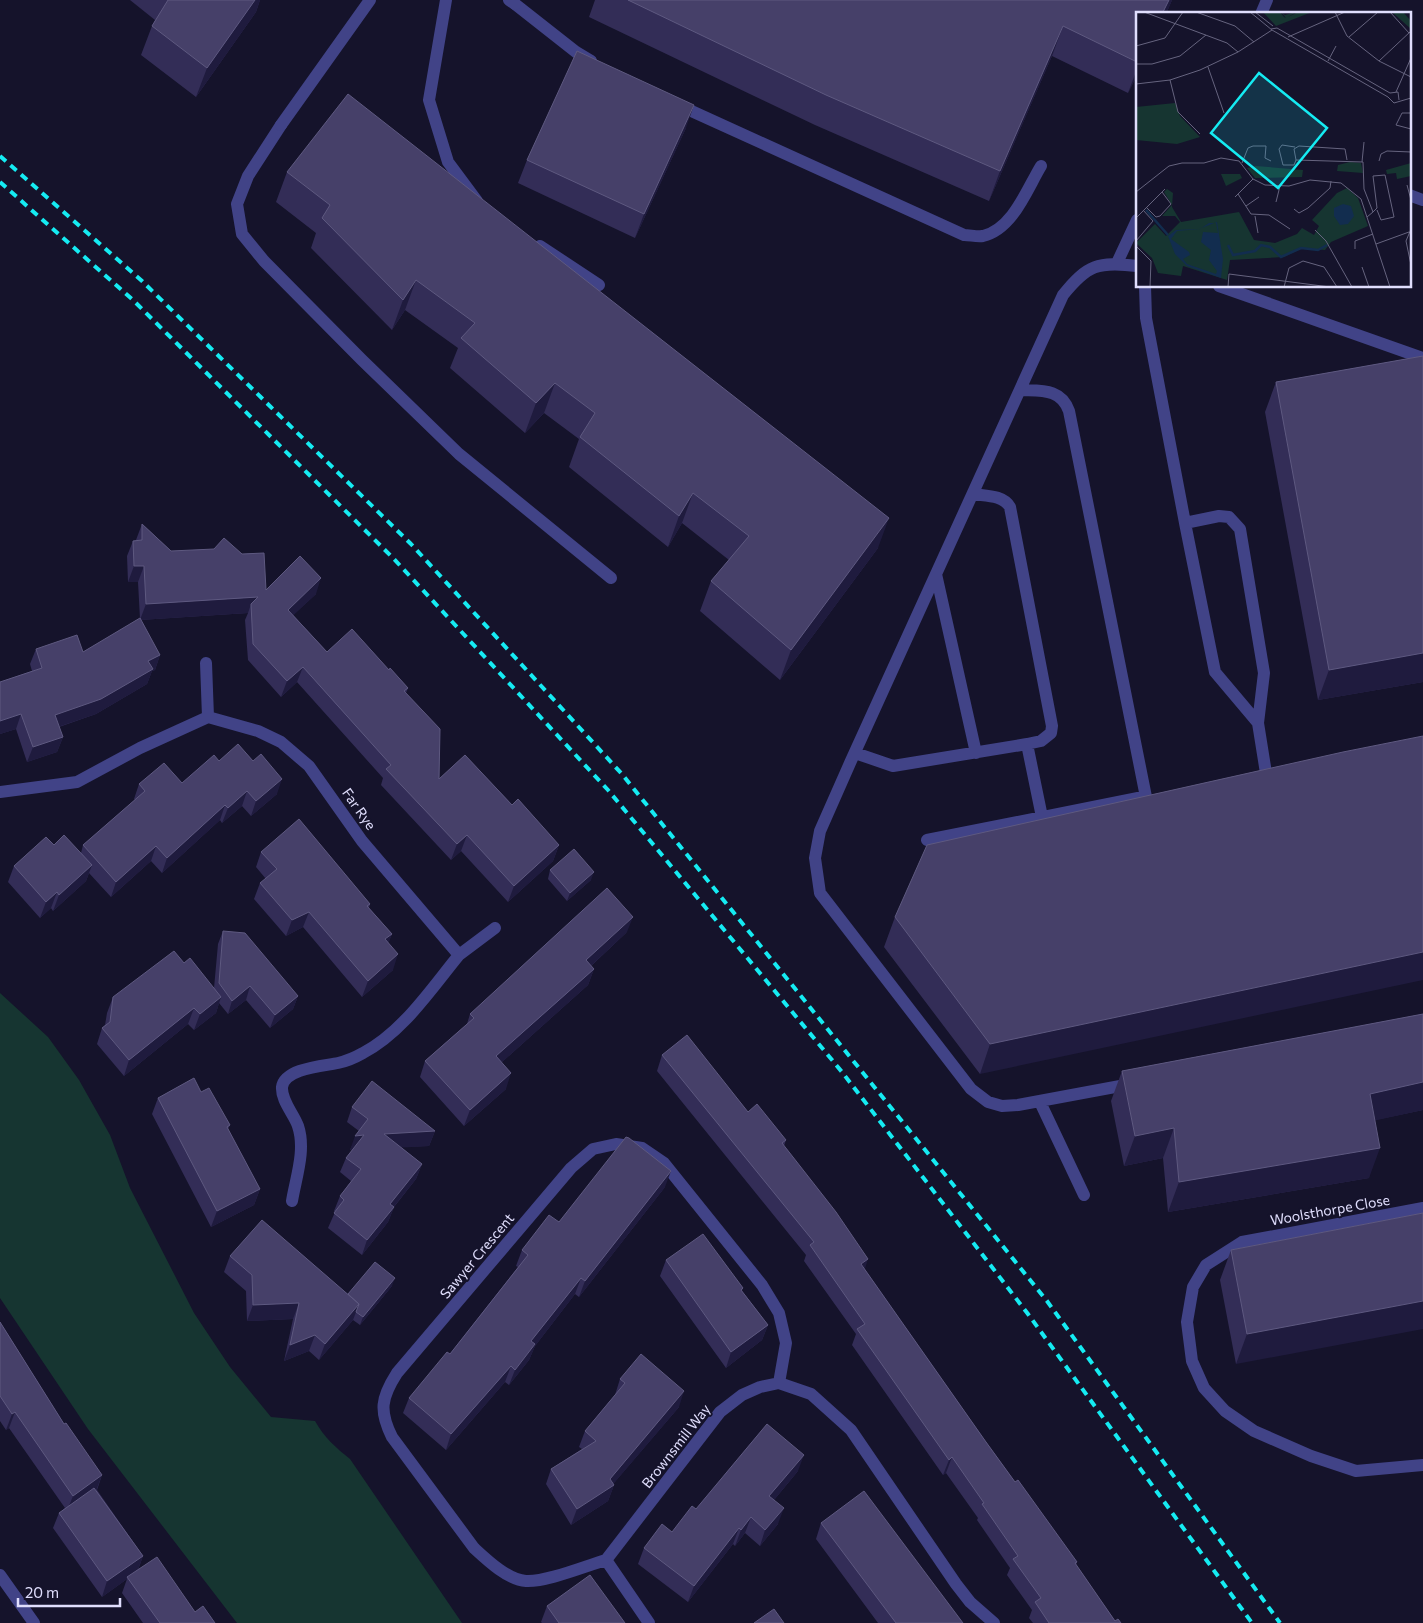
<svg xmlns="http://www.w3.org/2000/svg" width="1423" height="1623" font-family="Commissioner,sans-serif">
  <rect width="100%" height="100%" fill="#15132b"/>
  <!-- green -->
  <path fill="#163531" d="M0 993 48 1037 79 1080 110 1135 130 1188 194 1313 230 1367 271 1417 315 1421C324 1437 336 1448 350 1459L462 1623H237L88 1429 0 1298Z"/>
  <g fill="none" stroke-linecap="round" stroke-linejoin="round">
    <!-- service -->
    <path stroke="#414387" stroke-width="12" d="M446 0 429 100 448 162 477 201
      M515 4 576 52 591 61
      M1261 14 1267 0
      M676 104 964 235C970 235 977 237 983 236 1013 229 1027 189 1041 166
      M281 125 248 176 237 204 242 234 264 261 362 360 459 454 611 578
      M1409 195 1423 200
      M540 246 599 285
      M1117 263 1137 220
      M1145 286 1146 318 1185 523 1219 516 1229 517 1240 529 1264 673 1258 723 1266 773
      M1219 286 1423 358
      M1020 390C1041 391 1061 388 1069 411L1146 797
      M1185 523 1215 672 1258 723
      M936 574 976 753
      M1027 744 1042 817
      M855 753 893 766 1027 744 1041 741 1051 733 1052 726 1010 507C1003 495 986 496 973 494
      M927 840 1138 798
      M1131 1084 1018 1105 1002 1106 988 1102 971 1089 820 893 815 858 820 831 850 763 1063 295C1087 265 1098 261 1137 266
      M1040 1102 1084 1195
      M1423 1208 1242 1242 1206 1265 1193 1287 1187 1322 1192 1361 1204 1388 1225 1411 1254 1431 1311 1456 1356 1471 1423 1465"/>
    <!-- minor -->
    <path stroke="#414387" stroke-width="12" d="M509 0 515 4
      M281 125 370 0
      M206 663 208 717
      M0 792 77 782 140 748 208 717 258 731 281 742 309 766 362 841 459 955C431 989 403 1032 363 1053 356 1057 347 1061 338 1063 324 1066 285 1068 282 1087 281 1101 294 1114 298 1126 306 1150 296 1177 292 1201
      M459 955 495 928
      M606 1560C585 1566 547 1582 526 1581 508 1580 487 1560 474 1548L392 1437C379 1411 381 1398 397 1373L571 1168 593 1149 616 1144 642 1148 664 1163 762 1285 779 1313 786 1343 779 1383
      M606 1560 720 1412 742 1395 760 1387 779 1383 811 1394 851 1430 956 1584 970 1602 994 1623
      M606 1560 649 1623"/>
    <!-- tertiary -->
    <path stroke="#414387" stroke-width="12" d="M0 1575 34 1623"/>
    <!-- rail -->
    <path stroke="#15ebf2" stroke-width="4" stroke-dasharray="8 6" stroke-linecap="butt" d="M0 156 142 281 411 544 621 773 1047 1301 1280 1623
      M0 182 134 301 394 559 608 790 842 1072 1028 1314 1252 1623"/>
  </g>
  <!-- wall -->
  <path fill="#332d57" d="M130 0H260L256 12 196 97 141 55 152 26 155 20Z
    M595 0H1172L1166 14H1137V75L1128 93 1052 56 989 201 815 125 589 17Z
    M686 128 635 238 518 183 527 160Z
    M287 172 878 548 780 680 700 611 711 581 729 560 682 523 668 547 569 467 579 439 544 413 525 433 450 368 458 348 405 310 392 330 311 248 316 233 276 202Z
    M1423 356V682L1318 700 1265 412 1276 382Z
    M142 524 171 551 266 590 316 594 293 615 327 652 389 670 408 688 406 693 439 779 512 805 559 845 553 861 508 902 461 851 451 860 381 785 383 778 297 682 281 697 248 660 245 620 248 613 140 620 160 655 155 670 152 671 147 684 96 714 59 727 63 737 57 752 27 762 16 729 0 734V682L32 671 30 664 36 649 83 652 140 619 138 582H128L127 556 133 541 136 540Z
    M1343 752 980 1074 884 947 895 917Z
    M219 761 277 794 251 816 242 806 222 823 220 820 162 873 151 861 111 897 89 873 86 881 53 911 51 908 40 918 8 882 14 866 54 845 81 853 83 845 135 800 134 799 139 784 182 783Z
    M261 852 370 904 369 908 392 934 388 943 393 970 362 997 303 927 286 936 254 899 260 883 266 879 256 867Z
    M550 870 591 880 567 901 548 879Z
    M223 931 298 996 293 1009 270 1028 246 1000 228 1014 219 1003 216 1013 194 1030 188 1024 124 1076 97 1044 102 1028 105 1025 107 1013 113 997 184 963 214 988 218 944Z
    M627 932 591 966 594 969 588 985 502 1062 506 1089 464 1126 420 1077 425 1061 467 1024 470 1014Z
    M1423 1014V1110L1375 1120 1369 1178 1168 1212 1163 1158 1124 1166 1111 1101 1122 1071Z
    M662 1055 748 1112 786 1140 784 1146 865 1270 986 1442 1015 1482 1077 1562 1076 1565 1115 1621 1121 1623H1033L1029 1618 1032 1610 1007 1575 1010 1568 977 1520 978 1518 946 1473 943 1475 852 1345 856 1334 804 1261 806 1255 657 1071Z
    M201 1092 230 1125 228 1129 260 1189 254 1205 211 1227 152 1114 158 1098Z
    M352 1107 435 1131 429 1146 401 1147 422 1164 416 1179 394 1207 388 1222 362 1255 328 1228 335 1212 334 1211 340 1196 351 1181 340 1172 346 1158 352 1150H350L359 1131 347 1122Z
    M665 1187 579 1297 575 1294 535 1346 529 1360 509 1385 505 1382 446 1450 403 1413 409 1398 450 1354 518 1267 516 1266 522 1250 559 1222Z
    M1423 1213 1236 1364 1220 1280 1231 1250Z
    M230 1256 348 1294 392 1286 360 1325 353 1320 319 1360 309 1351 284 1361 293 1319 247 1321 246 1291 224 1272Z
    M666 1260 743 1288 742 1291 768 1325 762 1340 726 1368 660 1276Z
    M0 1322 64 1424 102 1475 97 1490 143 1556 138 1570 195 1612 215 1623H143L122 1593 127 1579 102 1597 53 1528 59 1513 65 1508 9 1428 6 1430 0 1421Z
    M620 1379 679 1407 613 1484 614 1485 608 1501 571 1525 546 1484 551 1469 582 1449 579 1447 585 1431 615 1395Z
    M798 1471 774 1500 778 1524 760 1546 745 1533 735 1546 733 1544 688 1602 638 1564 644 1548 672 1532 696 1509Z
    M821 1523 963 1623H878L816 1539Z
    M547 1606 625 1623H542L541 1622Z"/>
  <!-- shaded-wall -->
  <path fill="#1f1b3e" d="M255 0H260L256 12 196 97 207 68Z
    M1169 0H1172L1166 14H1162Z
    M1063 26 1052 56 989 201 1000 171Z
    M1137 69V75L1128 93Z
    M694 105 686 128 635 238 644 214Z
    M416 280 405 310 392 330 403 300Z
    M555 383 544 413 525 433 536 403Z
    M693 493 682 523 668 547 679 516Z
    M889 518 878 548 780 680 791 650Z
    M134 566H144L138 582H128Z
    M321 578 316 594 282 626 288 610Z
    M258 597 251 604 248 613 140 620 146 604Z
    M1423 653V682L1318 700 1329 670Z
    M160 655 155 670 152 671 147 684 96 714 49 730 55 715Z
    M303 667 297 682 281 697 287 681Z
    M21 714 16 729 0 734V721Z
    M63 737 57 752 27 762 33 747Z
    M282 779 277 794 251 816 256 801Z
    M247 791 242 806 222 823 228 808Z
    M225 805 220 820 162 873 167 858Z
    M467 835 461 851 451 860 457 844Z
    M559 845 553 861 508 902 514 886Z
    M156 846 151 861 111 897 116 882Z
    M92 865 86 881 53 911 59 895Z
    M594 872 591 880 567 901 570 893Z
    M57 892 51 908 40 918 46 902Z
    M309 912 303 927 286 936 292 920Z
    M633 917 627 932 580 976 586 960Z
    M392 934 386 950 385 939Z
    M1423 952V980L980 1074 990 1044Z
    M398 954 393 970 362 997 368 981Z
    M594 969 588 985 491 1072 496 1056Z
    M250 986 246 1000 228 1014 232 1001Z
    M298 996 293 1009 270 1028 275 1015Z
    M221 997 216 1013 194 1030 200 1014Z
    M194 1008 188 1024 124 1076 129 1060Z
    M511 1073 506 1089 464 1126 470 1110Z
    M1423 1082V1110L1359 1124 1370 1094Z
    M1174 1128 1163 1158 1124 1166 1135 1136Z
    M435 1131 429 1146 378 1149 384 1134Z
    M364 1135 358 1150H350L355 1136Z
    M1380 1148 1369 1178 1168 1212 1179 1182Z
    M422 1164 416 1179 384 1219 390 1204Z
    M671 1171 665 1187 579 1297 585 1281Z
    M260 1189 254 1205 211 1227 217 1211Z
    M394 1207 388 1222 362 1255 367 1240Z
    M868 1259 863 1275 861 1264Z
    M395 1278 392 1286 360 1325 363 1317Z
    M581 1278 575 1294 535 1346 529 1360 509 1385 515 1370 531 1341Z
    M1423 1301V1329L1236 1364 1247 1334Z
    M299 1303 293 1319 247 1321 253 1305Z
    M359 1304 353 1320 319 1360 325 1344Z
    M768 1325 762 1340 726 1368 731 1352Z
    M315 1335 309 1351 284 1361 290 1345Z
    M511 1366 505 1382 446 1450 451 1434Z
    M684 1391 679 1407 609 1489 614 1485 608 1501 571 1525 577 1509 610 1479Z
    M15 1412 9 1428 6 1430 12 1414Z
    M804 1455 798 1471 764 1512 769 1496Z
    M952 1457 946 1473 943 1475 949 1460Z
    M102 1475 96 1491 67 1511 73 1496Z
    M784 1508 778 1524 760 1546 765 1530Z
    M751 1517 745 1533 735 1546 741 1530Z
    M739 1528 733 1544 688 1602 694 1586Z
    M143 1556 137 1572 127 1577V1579L102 1597 107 1581Z"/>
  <!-- building -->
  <path fill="#464069" stroke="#5e5980" d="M168 0H255L207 68 152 26Z
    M628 0H1169L1162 14H1137V62L1063 26 1000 171 826 95Z
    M577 51 694 105 644 214 527 160Z
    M348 94 889 518 791 650 711 581 749 536 693 493 679 516 580 437 595 413 555 383 536 403 461 338 475 323 416 280 403 300 322 218 330 205 287 172Z
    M1423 356V653L1329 670 1276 382Z
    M142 524 171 551 214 549 224 538 242 554 264 553 266 590 300 556 321 578 288 610 327 652 352 629 389 670 390 668 408 688 404 691 440 729 439 779 465 755 512 805 518 799 559 845 514 886 467 835 457 844 386 769 391 765 303 667 287 681 253 644 251 604 258 597 146 604 144 566H134L133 541 142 540Z
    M140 618 160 655 148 661 153 669 101 699 55 715 63 737 33 747 21 714 0 721V682L42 668 36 649 77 635 83 652Z
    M1423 736V952L990 1044 895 917 927 845 1343 752Z
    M238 744 253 761 261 754 282 779 256 801 247 791 228 808 225 805 167 858 156 846 116 882 83 845 145 791 139 784 164 763 182 783 214 755 219 761Z
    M299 819 370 904 367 906 392 934 385 939 398 954 368 981 309 912 292 920 260 883 277 869 261 852Z
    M64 835 92 865 59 895 57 892 46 902 14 866 46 837 54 845Z
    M574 849 594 872 570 893 550 870Z
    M607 888 633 917 586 960 594 969 496 1056 511 1073 470 1110 425 1061 474 1018 470 1014Z
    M223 931 245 933 298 996 275 1015 250 986 232 1001 219 983Z
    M174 951 184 963 190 958 221 997 200 1014 194 1008 129 1060 102 1028 110 1022 113 997Z
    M1423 1014V1082L1370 1094 1380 1148 1179 1182 1174 1128 1135 1136 1122 1071Z
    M687 1035 748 1112 757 1104 786 1140 782 1143 836 1212 868 1259 861 1264 986 1442 1015 1482 1018 1480 1077 1562 1075 1563 1115 1621 1118 1619 1121 1623H1049L1035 1602 1041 1598 1013 1559 1018 1556 982 1504 984 1503 952 1457 949 1460 857 1329 865 1324 810 1245 814 1242 662 1055Z
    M194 1078 201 1092 209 1088 230 1125 227 1127 260 1189 217 1211 158 1098Z
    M372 1081 435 1131 384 1134 422 1164 390 1204 394 1207 367 1240 334 1213 344 1200 340 1196 361 1169 346 1158 364 1135 355 1136 368 1119 352 1107Z
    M626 1137 629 1138 671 1171 585 1281 581 1278 531 1341 535 1344 515 1370 511 1366 451 1434 409 1398 447 1352 450 1354 528 1255 522 1250 549 1215 559 1222Z
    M1423 1213V1301L1247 1334 1231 1250Z
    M262 1220 359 1304 325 1344 315 1335 290 1345 299 1303 253 1305 252 1275 230 1256Z
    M703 1234 743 1288 741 1290 768 1325 731 1352 666 1260Z
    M375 1262 395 1278 363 1317 356 1312 359 1304 348 1294Z
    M0 1322 64 1424 66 1423 102 1475 73 1496 15 1412 12 1414 0 1396Z
    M641 1354 684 1391 610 1479 614 1485 577 1509 551 1469 596 1441 585 1431 625 1383 620 1379Z
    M767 1424 804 1455 769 1496 784 1508 765 1530 751 1517 741 1530 739 1528 694 1586 644 1548 662 1524 672 1532 692 1506 696 1509Z
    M94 1488 143 1556 107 1581 59 1513Z
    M864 1491 963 1623H896L821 1523Z
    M157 1557 195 1612 203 1606 215 1623H160L127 1577Z
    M590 1575 625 1623H559L547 1606Z
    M774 1609 784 1623H754Z"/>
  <g text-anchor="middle" stroke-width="4" stroke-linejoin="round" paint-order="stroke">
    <!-- street labels -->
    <g font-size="14" fill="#e0defd" stroke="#15132b">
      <text transform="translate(359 809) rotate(55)" y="5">Far Rye</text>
      <text transform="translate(1330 1210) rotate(-10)" y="5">Woolsthorpe Close</text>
      <text transform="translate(477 1256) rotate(-50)" y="5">Sawyer Crescent</text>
      <text transform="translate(676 1446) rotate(-52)" y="5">Brownsmill Way</text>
    </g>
  </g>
  <!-- overview -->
  <g transform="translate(1136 12)">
    <rect width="275" height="275" fill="#15132b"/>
    <path d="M127 0H144L148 5 150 6 145 0 149 3 160 0 152 5 162 0H176L140 14ZM256 0H267L275 9V17ZM39 91 44 104 64 125 41 132 0 128V95ZM214 150 225 151 227 161 201 159 202 153ZM275 151V164L261 167 260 161 251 162 250 158ZM120 154 167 158 166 165 119 166 111 156ZM85 162H104L106 166 90 174ZM211 176 222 186 232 214 195 230 189 238 166 236 148 245 94 248 91 268 47 254 45 264 22 261 16 246 0 231 19 212 30 224 44 210 39 204H26L36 193 28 180 31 177 37 181 36 195 45 210 103 200 118 228 139 231 161 222 166 216 178 223 183 214 176 208 201 181Z" fill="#163531"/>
    <path d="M207 192 215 194 218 204 212 212 204 213 198 204V196ZM81 210 87 247 85 266 51 254 39 242 32 224 40 218 63 217ZM73 211H80L82 221 67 220 65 230 75 238 73 248 81 259 80 262 51 252 47 247 54 243 53 240 35 227 41 219 64 217Z" fill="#122d4f" fill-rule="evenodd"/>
    <path fill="none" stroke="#122d4f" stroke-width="2.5" d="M10 198 32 223M92 233 97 243 119 239 125 233 134 235 145 245 165 236 182 238 191 233"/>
    <path fill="none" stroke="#66647f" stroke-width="1" d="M8 0 91 31 102 40M60 0 99 14 118 30M114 0 136 18 252 85M119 0 137 14M199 0 211 24 243 49 275 65M254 0 273 21M135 17 141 16 254 81M152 25 209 0M213 25 242 0M0 34 29 26 47 0M192 49 200 34M243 49 275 19M0 52H16L44 44 70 23M72 55 88 101M34 68 42 100 64 122M0 72 34 68 64 58 102 40 136 18M260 80 275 46M254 81 262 80 263 88M252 85 258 91 275 86M275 101H266L260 113 275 117M159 135 146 133 143 137 147 153H158L160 148M160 148 227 150 228 177 237 200 231 205M160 148 158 137 163 134 209 137 211 148M243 149 245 142 251 139 275 140M226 150 228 130M106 151 112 136 117 134H130L129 146 135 149M271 173 275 188M0 180 33 154 46 151H68L85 146 103 149 117 167 129 173 153 174 174 168 205 171 225 187 254 275M102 182 115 202 133 203 154 217M99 185 117 167M140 190 144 174M110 194 123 185M10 195 20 205 24 204 35 192 26 180M158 197 163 201 172 196 194 176 195 169M237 200 241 196 237 164 249 163 258 205 245 208 241 198M119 204 122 221M0 206 29 177M275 217 270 229 275 253M179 218 190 229 216 275M0 229 17 209 7 198M240 232 273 220M0 234 15 249 14 275M219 237V229L237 222M226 255 233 275M92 275 93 262 194 275M148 275 153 256 167 249 188 255 201 275"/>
    <path fill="#15ebf2" fill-opacity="0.15" stroke="#15ebf2" stroke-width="2.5" d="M123 61 191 116 142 176 75 121Z"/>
    <rect width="275" height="275" fill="none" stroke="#e0defd" stroke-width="2.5"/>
  </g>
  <!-- scale -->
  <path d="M18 1598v8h102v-8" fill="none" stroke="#e0defd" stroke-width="2.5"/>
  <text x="25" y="1598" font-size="15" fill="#e0defd" stroke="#15132b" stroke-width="4" paint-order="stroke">20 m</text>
</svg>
